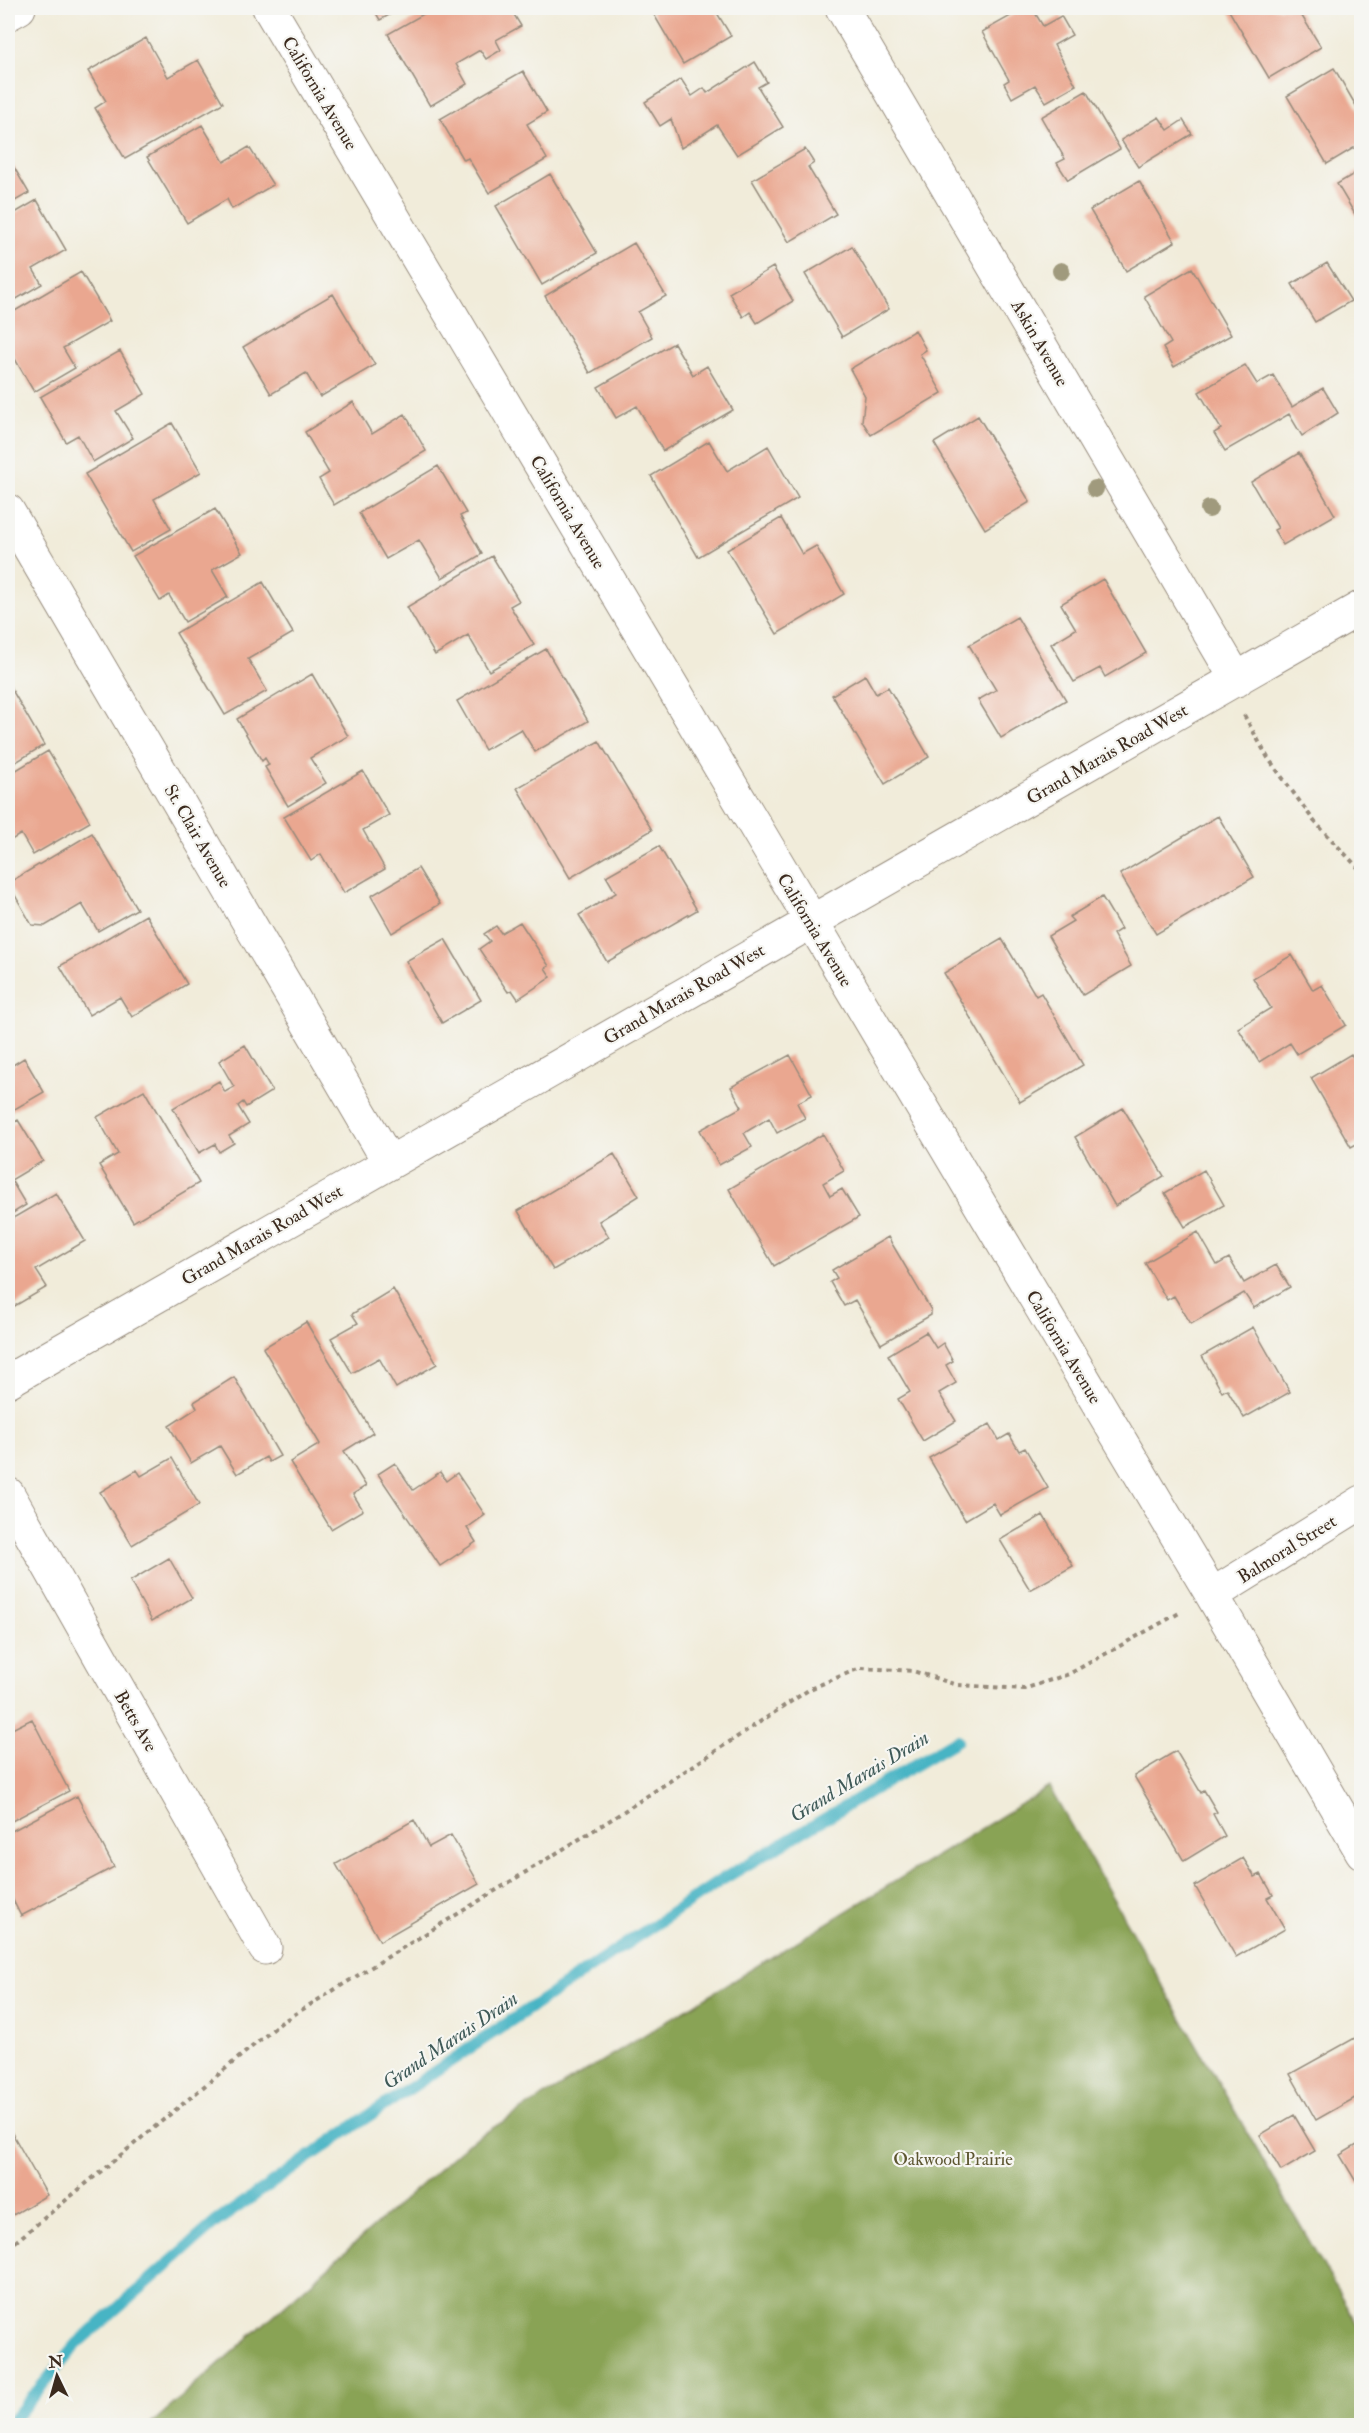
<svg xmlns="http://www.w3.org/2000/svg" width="1369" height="2433" font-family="'IM FELL Double Pica',serif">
  <rect width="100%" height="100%" fill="#f6f6f2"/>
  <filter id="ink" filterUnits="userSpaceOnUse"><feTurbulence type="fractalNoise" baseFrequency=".0167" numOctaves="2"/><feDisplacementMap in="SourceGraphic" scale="12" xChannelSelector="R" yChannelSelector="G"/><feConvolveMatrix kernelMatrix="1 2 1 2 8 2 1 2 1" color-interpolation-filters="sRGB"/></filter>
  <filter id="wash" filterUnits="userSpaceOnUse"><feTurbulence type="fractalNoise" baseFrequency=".008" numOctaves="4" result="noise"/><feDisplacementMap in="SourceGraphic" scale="24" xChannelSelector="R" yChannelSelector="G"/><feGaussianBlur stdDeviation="1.35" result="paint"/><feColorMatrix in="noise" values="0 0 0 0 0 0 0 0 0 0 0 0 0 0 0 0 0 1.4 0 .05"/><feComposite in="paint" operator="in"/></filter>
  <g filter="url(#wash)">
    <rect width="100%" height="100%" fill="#f1ecda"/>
    <!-- forest -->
    <path fill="#89a355" stroke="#62663a" stroke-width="1.5" d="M1049 1787 1361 2331V2425H150L468 2143Z"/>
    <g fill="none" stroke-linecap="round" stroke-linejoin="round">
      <!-- stream -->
      <path stroke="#47b4c4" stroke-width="12" d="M8 2426 77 2344 216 2222 361 2121 723 1879 957 1740"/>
    </g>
    <g id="blocks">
      <!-- building -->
      <path fill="#eaa790" d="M373 8H402L380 20Z
        M434 8H510L521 26 496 40 501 50 486 59 480 50 456 64 467 84 430 106 388 34Z
        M650 8H714L731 36 683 64Z
        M1025 8H1032L1043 26 1061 16 1072 35 1054 45 1076 85 1046 102 1035 85 1012 98 1004 83 1009 80 982 32Z
        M1230 8H1297L1321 47 1269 78 1228 9Z
        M146 38 168 77 198 60 223 103 125 159 95 108 106 101 88 71Z
        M755 62 767 82 758 87 783 127 737 155 717 125 681 148 671 119 660 126 645 102 681 79 692 96 704 88 707 93Z
        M1334 68 1362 116V143L1327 164 1287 96Z
        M523 71 547 112 527 124 547 159 489 193 468 158 464 160 440 119Z
        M1086 91 1120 149 1068 180 1057 163 1065 159 1041 117Z
        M1159 117 1168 130 1183 120 1192 134 1138 167 1121 140Z
        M202 125 224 162 249 147 273 185 232 209 227 199 187 223 147 157Z
        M805 149 814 163 808 167 836 214 789 242 752 180Z
        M8 157 29 193 8 205Z
        M1362 169V226L1337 184Z
        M550 174 597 253 542 285 496 206Z
        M1139 181 1175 242 1126 271 1090 210Z
        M37 200 66 250 33 269 42 284 8 304V217Z
        M634 243 666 296 638 312 652 337 590 373 545 296Z
        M852 246 889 309 842 337 805 274Z
        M1327 263 1351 301 1315 322 1292 284Z
        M773 267 793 301 757 323 750 312 743 317 729 293Z
        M1192 268 1231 335 1174 367 1163 348 1171 343 1144 296Z
        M81 272 110 321 63 348 75 368 34 392 8 347V315Z
        M333 294 375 365 320 397 306 373 271 394 243 347Z
        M915 330 926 350 920 354 942 393 871 435 862 421 865 396 850 369Z
        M674 343 693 375 707 366 733 410 663 451 637 406 616 418 598 387Z
        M120 351 145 394 116 411 133 438 93 462 78 435 66 442 40 397Z
        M1245 365 1257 384 1273 375 1292 407 1323 388 1338 413 1302 436 1289 414 1225 451 1214 433 1221 429 1199 392Z
        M353 402 372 434 405 414 426 451 334 505 319 479 329 473 305 432Z
        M978 416 1030 502 985 529 934 443Z
        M172 423 201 472 154 499 171 529 131 552 85 474Z
        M709 441 727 471 768 446 798 498 698 557 651 476Z
        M1299 453 1335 515 1283 545 1274 530 1278 528 1251 482Z
        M438 466 466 513 460 516 482 554 442 578 419 540 386 559 359 513Z
        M215 509 242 553 212 570 228 597 185 622 169 595 160 601 133 556Z
        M781 518 802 554 816 546 844 594 777 634 727 550Z
        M492 556 519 601 510 606 534 645 489 671 468 635 435 655 407 607Z
        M1103 579 1146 653 1105 677 1100 668 1074 682 1051 644 1076 629 1061 604Z
        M263 582 293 633 248 659 267 691 225 715 176 633Z
        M1017 617 1066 700 1001 738 978 700 996 690 969 645Z
        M546 649 588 721 535 752 521 729 485 750 457 701Z
        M312 674 348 736 310 758 326 783 288 806 265 767 269 765 265 758 262 761 237 719Z
        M865 675 876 694 888 687 929 757 885 784 832 695Z
        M8 683 44 745 8 767Z
        M599 741 652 830 570 878 517 788Z
        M48 751 90 822 33 855 21 834 8 842V775Z
        M363 771 389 815 363 830 385 869 344 893 321 854 311 861 284 817Z
        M1218 816 1254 877 1156 934 1120 874Z
        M92 833 137 909 98 931 82 904 45 926 32 925 8 883Z
        M659 846 697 910 607 962 579 915 616 893 606 876Z
        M418 868 440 904 392 933 371 896Z
        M1102 897 1121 929 1113 934 1131 966 1083 995 1048 936 1073 921 1069 917Z
        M146 915 187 984 132 1017 120 997 89 1015 60 966Z
        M520 922 549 966 545 968 551 977 518 999 512 990 508 992 479 949 490 941 484 934 496 926 501 933Z
        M445 939 481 1000 442 1023 406 961Z
        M1002 939 1036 996 1041 993 1083 1065 1020 1102 944 973Z
        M1292 955 1313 990 1322 985 1346 1025 1297 1054 1290 1043 1259 1062 1238 1028 1271 1008 1253 978Z
        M245 1045 272 1091 246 1107 243 1102 238 1106 249 1124 229 1136 234 1143 219 1152 215 1144 199 1153 173 1108 219 1081 225 1092 234 1087 219 1061Z
        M1351 1054 1362 1071V1141L1351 1147 1311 1078Z
        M790 1055 812 1095 797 1103 805 1118 777 1133 769 1118 744 1133 752 1147 719 1165 700 1130 742 1107 731 1087Z
        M24 1058 44 1092 8 1113V1068Z
        M144 1090 199 1183 133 1222 99 1165 118 1154 97 1117Z
        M1123 1108 1164 1176 1115 1206 1075 1137Z
        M18 1120 43 1161 11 1180 26 1205 8 1216V1126Z
        M823 1134 844 1171 823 1183 830 1196 842 1189 859 1217 774 1266 729 1189Z
        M614 1154 639 1196 599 1221 609 1237 553 1270 518 1211Z
        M1204 1170 1224 1205 1185 1227 1165 1193Z
        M56 1193 85 1241 36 1270 47 1287 8 1310V1221Z
        M1198 1232 1217 1265 1229 1258 1244 1283 1276 1265 1290 1287 1254 1308 1244 1293 1191 1324 1174 1296 1167 1300 1145 1263Z
        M888 1237 931 1310V1315L881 1344 855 1300 844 1306 830 1282 837 1278 832 1270Z
        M393 1289 437 1364 396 1388 379 1358 352 1373 331 1338 358 1323 352 1314Z
        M306 1322 373 1433 344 1451 366 1486 353 1494 363 1510 331 1529 290 1462 320 1444 263 1348Z
        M1253 1327 1290 1392 1244 1418 1227 1389 1222 1392 1202 1356Z
        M926 1332 936 1348 943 1343 953 1361 946 1365 956 1383 939 1393 956 1421 923 1441 898 1399 910 1392 888 1355Z
        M234 1377 280 1456 269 1462 266 1457 237 1474 220 1446 191 1463 169 1426 197 1408 194 1402Z
        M990 1424 999 1440 1009 1434 1019 1451 1025 1448 1048 1488 1000 1515 993 1503 965 1520 929 1458Z
        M172 1458 199 1505 132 1545 100 1492 137 1470 141 1476Z
        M395 1463 413 1490 440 1472 446 1481 457 1473 485 1515 467 1528 476 1542 440 1566 378 1474Z
        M1043 1515 1073 1566 1030 1590 1000 1540Z
        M169 1558 192 1598 152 1621 130 1581Z
        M32 1719 69 1791 8 1823V1731Z
        M1176 1751 1201 1793 1204 1790 1217 1812 1213 1814 1225 1836 1184 1861 1134 1776Z
        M77 1796 114 1867 21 1916 8 1890V1833Z
        M414 1820 429 1847 451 1835 479 1884 380 1941 336 1864Z
        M1243 1858 1255 1877 1261 1874 1273 1895 1267 1898 1285 1929 1236 1957 1195 1886Z
        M1362 2034V2094L1316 2120 1290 2074Z
        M1294 2115 1315 2151 1281 2171 1260 2135Z
        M8 2126 47 2195 8 2218Z
        M1362 2142V2183L1358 2185 1340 2155Z"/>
    </g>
  </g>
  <g filter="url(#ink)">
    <use href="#blocks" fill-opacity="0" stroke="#968b7c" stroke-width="1.5"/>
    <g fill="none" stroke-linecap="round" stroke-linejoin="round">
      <!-- minor casing -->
      <g stroke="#968b7c" stroke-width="35">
        <path id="minor" d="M269 8 1212 1595 1362 1852
          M842 8 1237 680
          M8 14 19 8
          M8 511 389 1162
          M8 1381 1362 607
          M8 1494 265 1948
          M1212 1595 1362 1502"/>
      </g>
      <!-- path -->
      <path stroke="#968b7c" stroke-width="4" stroke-dasharray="4.5 4.5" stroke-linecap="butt" d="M1244 715 1268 758 1314 821 1362 872
        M8 2248 282 2022 612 1819 810 1689 860 1668 913 1671 957 1685 1024 1689 1069 1674 1181 1612"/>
      <!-- minor -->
      <use href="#minor" stroke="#fff" stroke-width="33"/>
    </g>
    <!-- trees -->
    <g fill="#a09a7d">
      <circle cx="1061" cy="271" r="9"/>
      <circle cx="1095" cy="489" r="9"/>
      <circle cx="1209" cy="509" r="9"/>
    </g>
  </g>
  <g text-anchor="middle" stroke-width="4.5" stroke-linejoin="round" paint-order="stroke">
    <!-- street labels -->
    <g font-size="18" fill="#3b2a1e" stroke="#f6f6f2">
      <text transform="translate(320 93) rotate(59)" y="6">California Avenue</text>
      <text transform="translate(1040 343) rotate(60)" y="6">Askin Avenue</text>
      <text transform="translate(568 512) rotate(59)" y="6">California Avenue</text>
      <text transform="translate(1107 754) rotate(-30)" y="6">Grand Marais Road West</text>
      <text transform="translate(198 836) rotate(60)" y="6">St. Clair Avenue</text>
      <text transform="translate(815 930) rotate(59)" y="6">California Avenue</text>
      <text transform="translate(684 994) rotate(-30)" y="6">Grand Marais Road West</text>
      <text transform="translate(262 1235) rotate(-30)" y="6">Grand Marais Road West</text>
      <text transform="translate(1064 1347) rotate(59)" y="6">California Avenue</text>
      <text transform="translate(1287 1549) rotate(-32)" y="6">Balmoral Street</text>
      <text transform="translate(136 1721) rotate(60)" y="6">Betts Ave</text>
    </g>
    <!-- park labels -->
    <g font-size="18" fill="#5d5631" stroke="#f6f6f2">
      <text x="953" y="2165">Oakwood Prairie</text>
    </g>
    <!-- water labels -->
    <g font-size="20" font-style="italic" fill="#3f5a58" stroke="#f6f6f2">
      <text transform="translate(859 1776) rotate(-31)" y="7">Grand Marais Drain</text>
      <text transform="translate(450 2040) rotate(-34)" y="7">Grand Marais Drain</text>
    </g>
  </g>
  <!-- margin -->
  <rect width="1369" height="2433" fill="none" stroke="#f6f6f2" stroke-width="30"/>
  <!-- north arrow -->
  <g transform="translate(57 2376) rotate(355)" stroke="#f6f6f2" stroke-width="4.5" paint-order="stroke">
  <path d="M0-4.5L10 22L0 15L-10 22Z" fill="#3b2a1e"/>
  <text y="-9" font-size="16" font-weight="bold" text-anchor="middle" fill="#3b2a1e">N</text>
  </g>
</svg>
